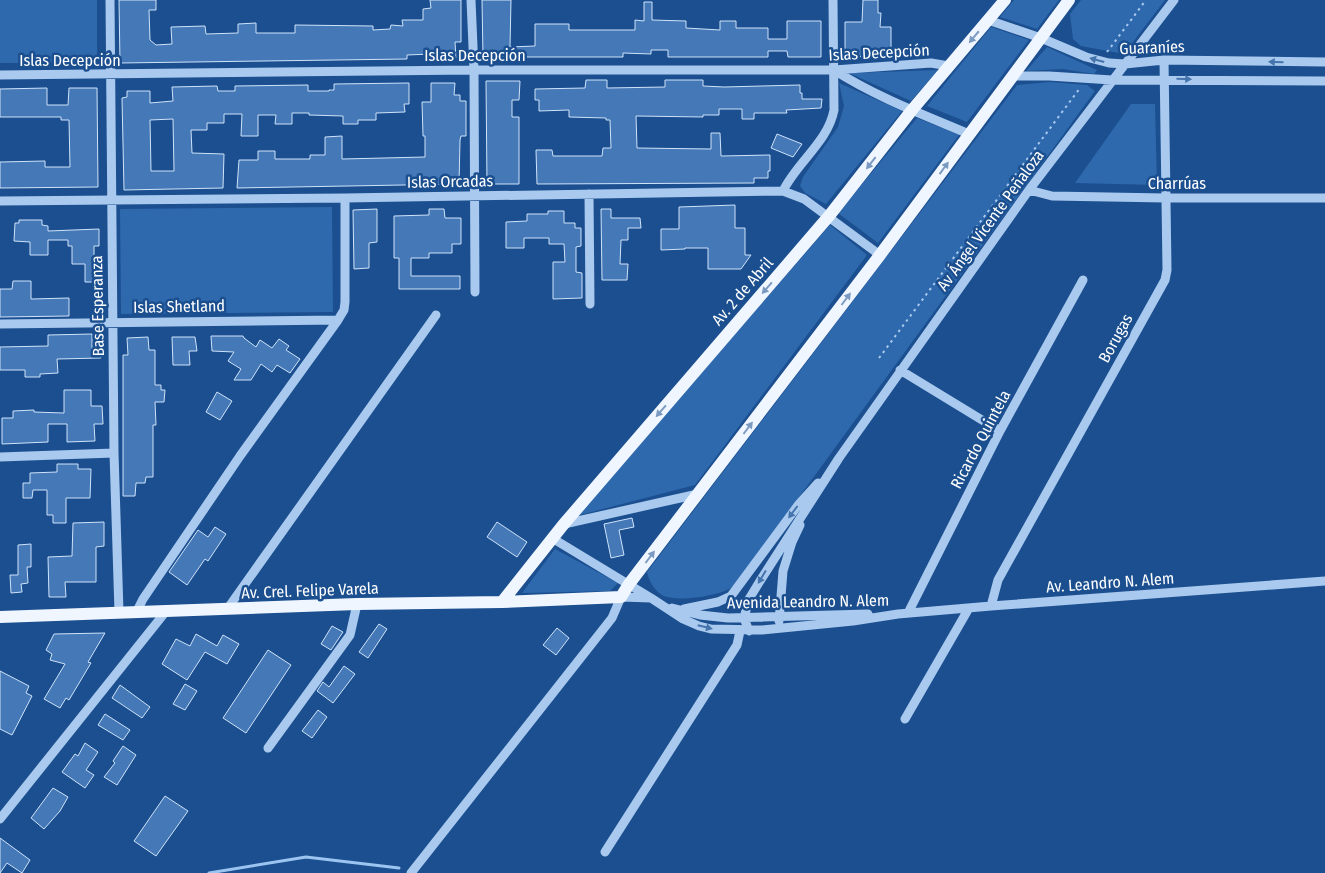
<svg xmlns="http://www.w3.org/2000/svg" width="1325" height="873" font-family="'Fira Sans Condensed',sans-serif">
  <rect width="100%" height="100%" fill="#1b4f8f"/>
  <!-- green -->
  <path fill="#2e69ad" d="M0 0H97V63H0Z
    M1014 0H1059L1037 29 1000 17Z
    M1081 0H1165L1124 54 1081 46 1073 39 1070 14Z
    M991 27 1029 40 967 122 927 106Z
    M1047 47 1097 70 1094 74 1063 69 1026 71Z
    M938 70 911 101 849 73H852Z
    M1050 82 1087 85 1095 91 762 548C754 558 740 581 731 588 719 596 677 602 664 596 654 591 649 581 647 572L1017 85Z
    M839 83 902 111 826 204 805 193 800 186 803 177 838 127 844 106Z
    M1131 104H1155L1157 185 1075 183Z
    M917 118 959 135 878 243 838 213Z
    M332 207 333 312 121 314 120 209Z
    M830 225 867 255 695 485 576 516Z
    M555 549 618 583 610 591 522 593Z"/>
  <g fill="none" stroke-linecap="round" stroke-linejoin="round">
    <!-- stream -->
    <path stroke="#9cc4f0" stroke-width="3" d="M209 873 306 857 399 868"/>
  </g>
  <!-- building -->
  <path fill="#4478b7" stroke="#cfe3fa" fill-rule="evenodd" d="M119 0H156V10H149L150 40 156 45 172 44 171 27 205 26 206 34 238 33V24L256 23V33H295V25L373 26V30L390 29 391 25 403 26 402 20H423V9L431 8 430 0H461V42H455L456 58H430L431 54 407 55V59L120 63Z
    M482 0H511L510 47 535 46V24H569V30H635V20L644 21V2H652V20L686 21V28L720 30V21H736V28H768V39H787V21H821V57H788L787 51H768V57H668V50H651V54L623 53V57H483Z
    M863 0H878V13H881L880 27H891V56L845 57V22H862Z
    M586 80H607V88L665 87V80H703V86L724 87 800 85V93H802V99H822L821 108 786 110 787 113H754V119H742V109H719V115H703V117L636 116 637 148 711 149V133H720L721 156 770 155V171H768V178H754V183L537 184 536 150H552L553 156H602L603 148H611L610 120H606V118L569 117V110L539 111V100H535V89L585 88Z
    M486 81H520L519 100H512V117H519V184H487Z
    M409 83V104H404L405 112 376 113V120H358V124H343V116L309 115V113H292V124H275L276 115H258V136H241L242 114H224V123H207V130H191L192 153 224 154 223 188 124 190 122 98 127 97V91H150V103L173 101 172 87 217 86 218 91H235V86L308 85V91H329V90H334V84ZM173 119 174 171H151L150 120Z
    M431 83H455L454 95H460V101H466V136H461L460 140 459 184 237 188 239 160H258V151H275V159H310V155H325V137L342 136V159L425 157V136H423L422 102H431Z
    M47 88V105H68L69 88H97L98 187 0 188V162L45 161V167H70L69 120H61V117H0V89Z
    M777 134 802 144 793 157 771 148Z
    M735 205V228H745V255H751L741 269H708V248H685V249L661 250V229H679V207Z
    M377 209V242L369 243V268L354 269 353 210Z
    M429 209H444L445 218H461V244H452V253H429V258H411V276H460V289H399V258H394V216L429 215Z
    M601 209H611V218H640L641 228H628V240H621L620 264H628L627 280H602Z
    M548 211H564V223H575V228H581V246L576 247V272L582 273V298L553 299V262H565L564 244H549V238H524V248H506V222L527 221V214H548Z
    M19 220H42V225L48 226V231L99 229V246H94V265H100V282H85V264H72V246H68V240H48V255H30V242L14 241 15 223H19Z
    M13 281H31V299L69 298V316L0 317V289H12Z
    M92 334V349H101V358L57 359 58 373 40 374V377H25V370H0V347L48 346V335Z
    M211 336H243L244 338 256 347 260 340 272 348 279 339 289 346 286 350 300 359 290 373 277 365 272 372 261 364 251 380H234L241 369 228 361 234 352 212 351Z
    M148 337 149 350H155V385H161V390H165L164 402H155L156 425H153V477H146L145 483H136L135 496H123V355H128L127 338Z
    M172 337H195L197 351H189L190 365H173Z
    M64 390H91V406H102L103 424H94L95 441 67 442V424H48V442L2 444V418H13V411L34 410V412L64 413Z
    M217 392 232 401 220 420 206 412Z
    M57 464H78V469H91L90 498H66V523H53V515H47V490H33L32 498H23V483H30V473L57 472Z
    M632 518 634 527 619 530 624 555 611 558 604 524Z
    M104 522V546L96 547V582H65L66 597H49L48 557 72 556 73 523Z
    M497 522 527 542 517 557 487 537Z
    M215 527 226 534 208 561 205 559 187 585 169 572 198 530 208 537Z
    M31 544V567H27L28 583 21 584 22 592 11 593 10 575H18V545Z
    M379 624 387 629 368 658 359 652Z
    M332 626 343 632 331 650 321 644Z
    M557 628 569 638 556 655 543 645Z
    M105 633 88 662 91 663 69 700 66 698 60 708 44 699 65 664 50 660 52 654 46 650 54 634Z
    M196 634 217 646 223 635 239 644 227 664 205 652 187 680 162 664 176 639 190 646Z
    M268 650 291 665 246 733 223 718Z
    M344 666 355 674 333 703 317 691 323 682 329 687Z
    M0 671 29 686 26 693 32 696 12 735 0 729Z
    M185 684 197 691 185 710 173 704Z
    M120 685 150 707 142 718 112 698Z
    M318 710 327 717 312 738 302 731Z
    M105 714 130 730 123 740 98 725Z
    M85 743 98 752 86 770 94 775 85 788 62 772 75 754 78 756Z
    M123 746 136 755 117 785 104 777 115 763 113 761Z
    M53 788 68 797 60 811 44 829 31 818Z
    M165 796 188 811 156 856 134 841Z
    M0 838 30 860 22 873 7 863 0 873Z"/>
  <g fill="none" stroke-linecap="round" stroke-linejoin="round">
    <!-- path -->
    <path stroke="#a9c9ee" stroke-width="2" stroke-dasharray="2.5 4" stroke-linecap="butt" d="M1107 52 1146 0
      M879 358 1080 88"/>
    <!-- minor -->
    <path stroke="#a9c9ee" stroke-width="9" d="M110 0 114 453 119 612
      M471 0 474 70 475 292
      M988 20 1041 38 1086 57 1109 63 1125 64 1164 60 1325 62
      M834 70C876 97 924 115 969 134
      M0 75 474 70H834L931 63 949 66
      M1013 76H1049L1112 80 1325 81
      M1029 190 1052 196 1165 198H1325
      M783 191C797 162 828 142 834 110L833 0
      M589 194 590 304
      M0 201 345 198 783 191 804 199 880 255
      M0 324 338 320 344 310 345 302V198
      M900 370 1000 431
      M0 457 114 453
      M564 524 698 494
      M552 538 651 598
      M991 606 998 580 1165 280 1167 270 1164 60
      M228 608 436 315
      M672 608 700 615 728 618 868 614
      M684 609 718 602 731 596 799 504 818 483
      M137 611 143 599 240 456 338 320
      M908 613 1000 431 1083 280
      M779 621 783 571 792 542 800 525
      M749 631 744 618 749 599 760 581 839 458 1029 190 1174 0
      M905 719 969 608
      M268 748 350 635 357 604
      M0 819 167 610
      M605 852 737 645 740 631
      M411 873 612 618 621 597 651 598 683 619 699 626 711 629 762 630 853 621 898 614 991 606 1325 581"/>
    <!-- major -->
    <path stroke="#f0f6ff" stroke-width="12" d="M502 602 563 525 829 216 912 110 1005 0
      M0 617 357 604 502 602 621 597 629 584 880 255 1069 0"/>
  </g>
  <!-- one-way arrows -->
  <defs><path id="oneway-solid" d="M-6-.8H1V-3.2L6.5 0L1 3.2V.8H-6Z" transform="scale(1.25)"/></defs>
  <g fill="#7b9ac1">
    <use href="#oneway-solid" transform="translate(974 37) rotate(130)"/>
    <use href="#oneway-solid" transform="translate(871 163) rotate(128)"/>
    <use href="#oneway-solid" transform="translate(944 168) rotate(-54)"/>
    <use href="#oneway-solid" transform="translate(767 288) rotate(131)"/>
    <use href="#oneway-solid" transform="translate(846 299) rotate(-53)"/>
    <use href="#oneway-solid" transform="translate(661 411) rotate(131)"/>
    <use href="#oneway-solid" transform="translate(748 428) rotate(-53)"/>
    <use href="#oneway-solid" transform="translate(650 557) rotate(-53)"/>
  </g>
  <g fill="#4674ac">
    <use href="#oneway-solid" transform="translate(1097 60) rotate(-165)"/>
    <use href="#oneway-solid" transform="translate(1276 62) rotate(-179)"/>
    <use href="#oneway-solid" transform="translate(1184 79) rotate(1)"/>
    <use href="#oneway-solid" transform="translate(793 512) rotate(127)"/>
    <use href="#oneway-solid" transform="translate(762 577) rotate(121)"/>
    <use href="#oneway-solid" transform="translate(705 627) rotate(14)"/>
  </g>
  <g text-anchor="middle" stroke-width="5" stroke-linejoin="round" paint-order="stroke">
    <!-- street labels -->
    <g font-size="16" fill="#fff" stroke="#1b4f8f">
      <text transform="translate(1152 47) rotate(-2)" y="6">Guaraníes</text>
      <text transform="translate(879 52) rotate(-3)" y="6">Islas Decepción</text>
      <text x="475" y="61">Islas Decepción</text>
      <text x="70" y="66">Islas Decepción</text>
      <text transform="translate(450 181) rotate(-1)" y="6">Islas Orcadas</text>
      <text x="1177" y="189">Charrúas</text>
      <text transform="translate(990 220) rotate(-54)" y="6">Av Ángel Vicente Peñaloza</text>
      <text transform="translate(742 291) rotate(-49)" y="6">Av. 2 de Abril</text>
      <text transform="translate(97 306) rotate(-91)" y="6">Base Esperanza</text>
      <text transform="translate(179 306) rotate(-1)" y="6">Islas Shetland</text>
      <text transform="translate(1115 338) rotate(-61)" y="6">Borugas</text>
      <text transform="translate(980 439) rotate(-62)" y="6">Ricardo Quintela</text>
      <text transform="translate(1110 582) rotate(-4)" y="6">Av. Leandro N. Alem</text>
      <text transform="translate(310 590) rotate(-2)" y="6">Av. Crel. Felipe Varela</text>
      <text transform="translate(808 601) rotate(-1)" y="6">Avenida Leandro N. Alem</text>
    </g>
  </g>
</svg>
